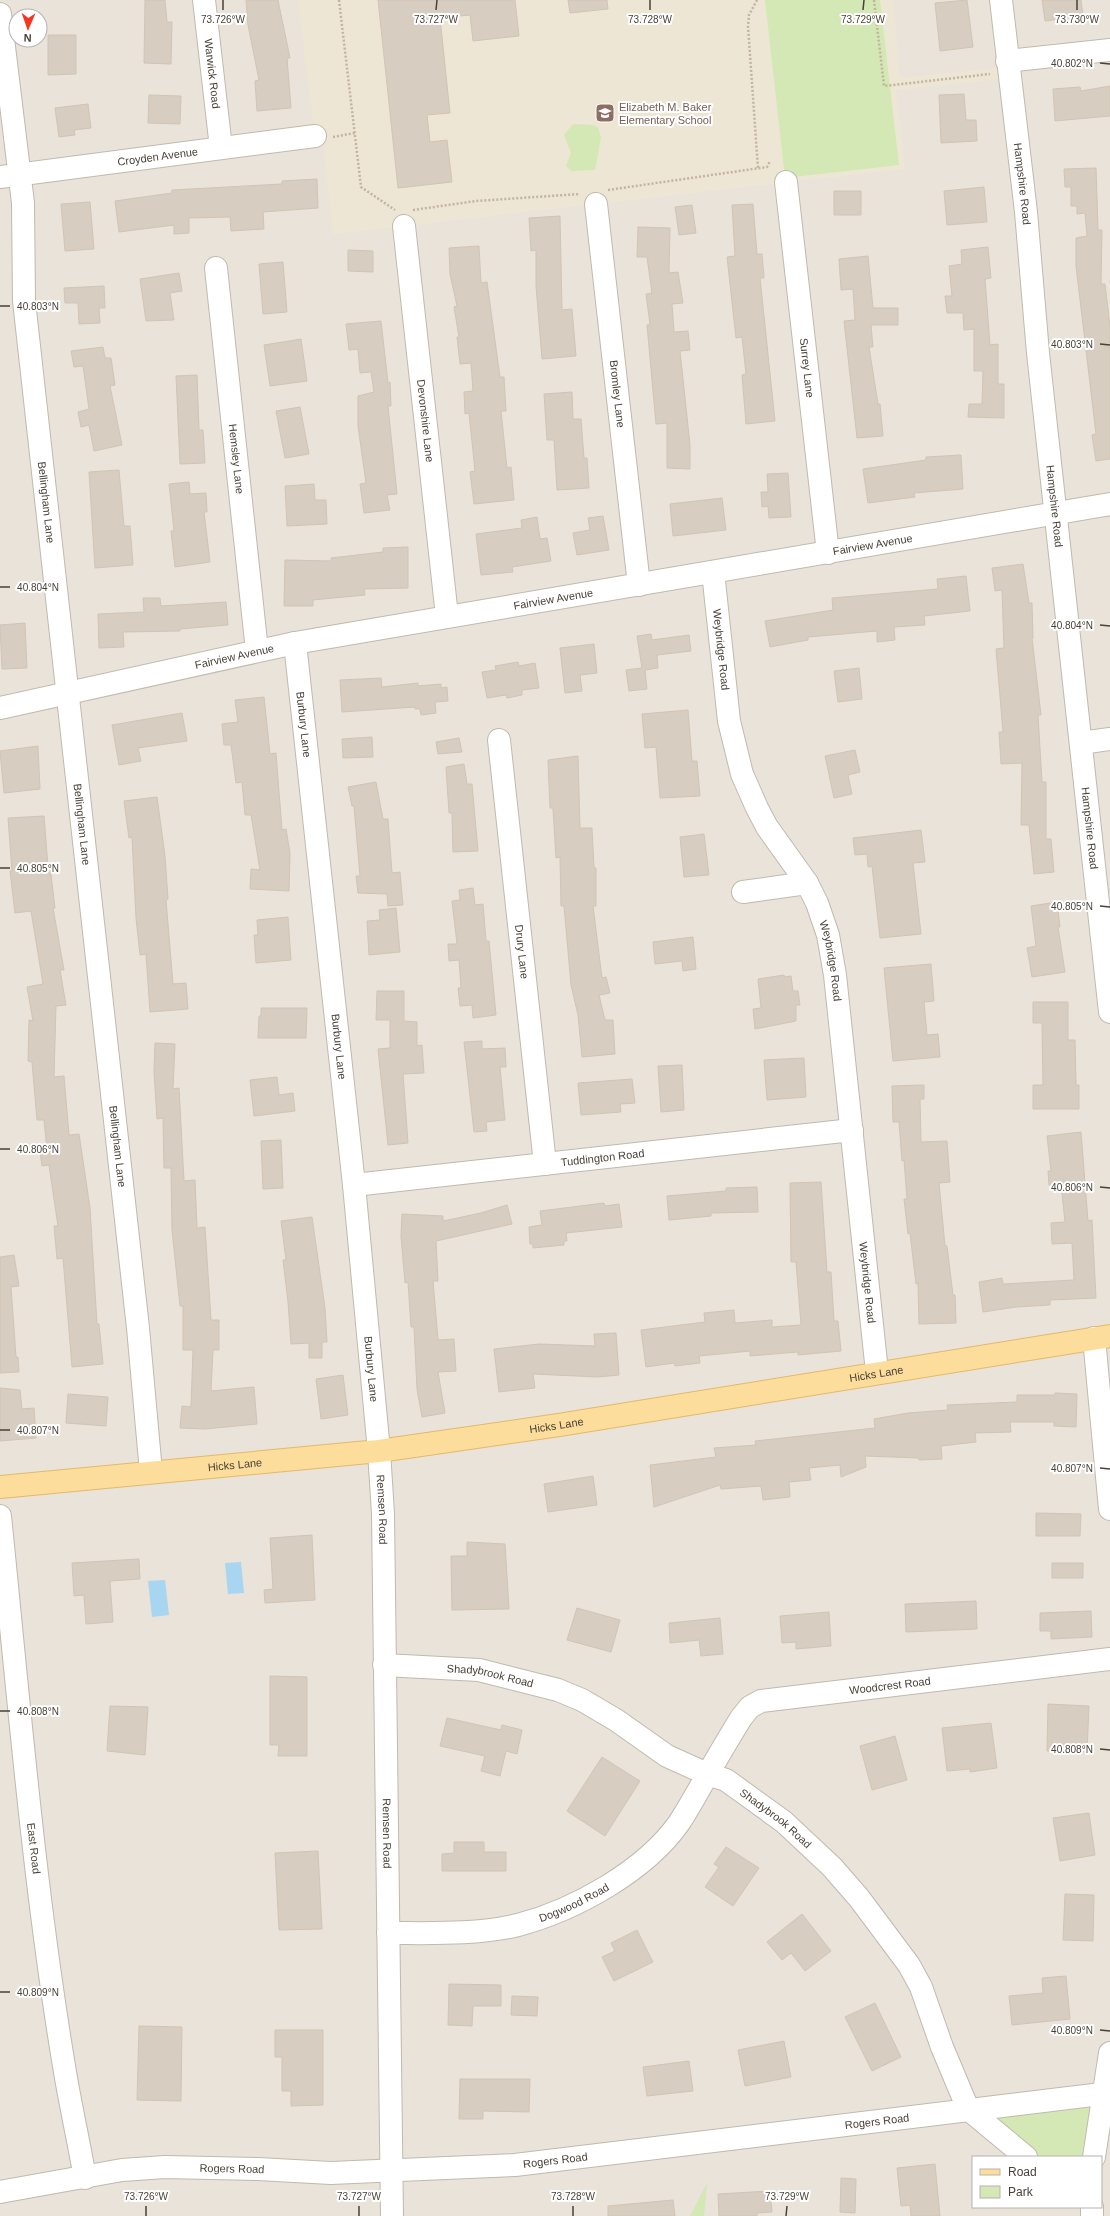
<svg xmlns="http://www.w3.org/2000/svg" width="1110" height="2216" font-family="Arial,sans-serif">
  <rect width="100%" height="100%" fill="#f5f1eb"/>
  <!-- residential -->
  <path fill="#e9e3d9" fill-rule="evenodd" d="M0 0H1110V2216H0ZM16 16H40V40H16ZM973 2157H1101V2207H973Z"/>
  <!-- education -->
  <path fill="#eee6d5" d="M298 0H893L900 78 1006 67 1008 78 896 90 905 169 333 234 322 135 315 136Z"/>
  <!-- green -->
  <path fill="#d3e8b4" d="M765 0H880L899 165 785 178Z
    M573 124 593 125 598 127 601 138 595 170 571 171 566 166 571 153 564 135Z
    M1099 2098 1088 2157H1033L977 2112Z
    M707 2183 704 2216H690L692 2212Z"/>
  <!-- water -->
  <path fill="#a8d6f0" d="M241 1562 244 1593 228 1594 225 1563Z
    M165 1580 169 1615 152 1617 148 1581Z"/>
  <!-- building -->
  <path fill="#d7cdc0" stroke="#d2c4b3" d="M145 0H165L167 22H172L171 64 144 63Z
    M246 0H278L290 58H287L291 108 257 111 255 81 259 80 248 25Z
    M378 0H515L519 36 473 41 470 15 440 18 450 113 427 115 430 142 447 140 452 182 398 188Z
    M568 0H607L608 9 570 13Z
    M967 0 973 47 940 51 935 3Z
    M1042 0H1081L1083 16 1045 21Z
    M48 35H76V74L48 75Z
    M1110 86V116L1055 121 1053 89 1080 87 1081 91Z
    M964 94 966 120H976L977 141 941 143 939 95Z
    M149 95 181 96 180 124 148 123Z
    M88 104 91 128 74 130 75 135 59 137 55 108Z
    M1096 168 1098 230H1102L1101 284H1105L1110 326V459L1096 461 1092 435 1096 434 1076 266V238L1087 236 1085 213 1077 214V206H1071V187H1065L1064 169Z
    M317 179 318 208 263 212 264 229 231 231 230 217 189 218V233L174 234V225L119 232 115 201 172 193V190L282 184V181Z
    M984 187 987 222 947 225 944 191Z
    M834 191H861V215H834Z
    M90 202 94 249 65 251 61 204Z
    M753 204 757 254H762L764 278H760L775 421 746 424 742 375 746 374 742 337 736 338 727 257 735 256 732 205Z
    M692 205 696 233 679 235 675 207Z
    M560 216 562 310 572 309 576 356 542 359 536 286V250L531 251 529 218Z
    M638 227 670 228 669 273 678 272 683 303 672 304 674 332 688 331 690 350 680 351 690 445V469L667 468V423L656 424 647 325 650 324 646 294 652 293 647 257H637Z
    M479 246 481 283 487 282 500 377H504L506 411H501L507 468 511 467 514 500 474 504 470 472 475 471 469 413 465 414 464 392 473 391 471 363 460 364 457 337H459L454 307 457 306 450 274 449 248Z
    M988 247 991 278 985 279 990 345 998 344V384H1004V418L968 417 969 404H982L983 371H974V329L964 330 963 313H947L945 296H952L949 266 962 264 961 250Z
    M348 250 373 251V272L348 271Z
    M868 256 873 308H898V325H871L873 347H869L878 404H880L883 436 857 438 844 321 855 320 853 289 841 290 839 259Z
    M283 262 287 312 263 314 259 264Z
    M179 273 182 291 170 293 174 320 146 321 140 279Z
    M104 286 105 308H99L100 323 79 324 78 303H65L64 288Z
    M381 321 388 383 390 382 391 406H388L397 494 387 495 390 510 364 513 360 484 366 483 358 426V396L374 392 371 372 360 373 358 349 349 350 346 324Z
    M301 339 307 381 270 386 264 345Z
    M103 347 105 358H111L115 385 110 386 122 445 94 451 89 425 81 427 78 412 89 409 83 366 74 367 71 351Z
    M197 375 199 430H203L205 463 180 464 176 376Z
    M572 392 573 419H581L584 458H587L589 488 557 490 554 440H547L544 394Z
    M300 407 309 454 285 458 276 411Z
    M961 455 963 489 914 493 915 497 868 503 863 469 926 460V457Z
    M119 470 124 526H130L133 565 95 568 89 472Z
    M788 473 791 517 769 518 768 506 762 507 761 492H768L767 474Z
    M189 482 190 494 206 493 207 512H204L210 562 175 567 171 531H174L169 484Z
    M314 484 315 500H326L327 524 287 526 285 486Z
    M722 498 726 530 673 536 670 504Z
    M603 516 609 550 577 555 573 533 590 530 588 518Z
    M537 517 540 539 547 538 551 561 512 567 513 572 481 575 476 534 522 528 521 520Z
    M408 547V588L364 589 365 595 313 600V606H284L285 560 331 561V558L383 552V548Z
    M1023 564 1029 603H1032L1033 638H1032L1041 715H1038L1042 782H1046V839H1051L1054 872 1034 874 1029 825H1021L1022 763 1001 764 999 732H1003L996 649 1004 648 1002 590 995 591 992 568Z
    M966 576 970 611 924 616 925 625 894 627 895 640 877 642V631L808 637V640L770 647 765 621 833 610 832 598 938 589 937 579Z
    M143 598H160L161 606 226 602 228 625 180 629V631L123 632 124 647 99 648 98 614 144 612Z
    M25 623 27 668 2 669 0 625Z
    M651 634 652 640 689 635 691 651 657 655 658 668 645 670 647 689 629 691 626 670 642 668 637 636Z
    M594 644 597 673 580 675 582 691 565 693 560 648Z
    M518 662 519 666 535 663 539 688 522 690V695L507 698 506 695 487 698 482 672 496 670 495 666Z
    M859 668 862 699 838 702 834 671Z
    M381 678 382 687 418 683V686L441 684V688L447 687 448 701 435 702 436 713 421 715 420 709H415V707L342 712 340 680Z
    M264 697 270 754 276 753 282 830 286 829 290 853 289 891 250 889 251 869 260 870 251 815H245L242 782 236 783 231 745H224L222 724 238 722 235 700Z
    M688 710 692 761H697L700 796 660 798 656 747 645 748 642 714Z
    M182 713 187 741 138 748 141 761 119 765 112 725Z
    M372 737 373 757 343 758 342 739Z
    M459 738 462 752 438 754 436 742Z
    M38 746 40 789 4 793 0 751Z
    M855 750 860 772 848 775 852 794 834 798 825 756Z
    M578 756 580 828H592L594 868H596V906H593L602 978 606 977 610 993 599 995 605 1020H613L615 1054 582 1057 578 1015 571 985 564 906H561L560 857 556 858 553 808H550L548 760Z
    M464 764 467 784H472L478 851 453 852 452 813H449L446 767Z
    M376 782 383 819H388L392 873 400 872 403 905 388 906 387 894 358 893 356 876H360L354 806H352L348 787Z
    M157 797 165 856 168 899 166 900 173 984 186 983 188 1009 150 1012 146 954 140 955 136 918 132 837 129 838 124 801Z
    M44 816 48 867 50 866 55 908H53L64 970H60L66 1005 56 1006 54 1077 64 1076 69 1135 79 1134 90 1208 97 1324H99L103 1364 72 1367 63 1258 57 1259 54 1226H58L49 1165 42 1166 40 1151 47 1150 44 1120H37L32 1062 28 1061 29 1020 33 1021 27 987 43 984 31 911 15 913 10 871H12L8 818Z
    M921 830 925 862 913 863 921 934 880 938 872 866 868 867 867 854 855 855 853 838Z
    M704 834 709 875 684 877 680 837Z
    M473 888 475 905 483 904 486 941H489L496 1015 473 1018 472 1005 460 1006 458 988H461L459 960 449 961 448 944H457L452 901 460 900 459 890Z
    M1057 902 1060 927H1058L1065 972 1032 977 1027 948 1036 946 1031 906Z
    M396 908 400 952 369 955 367 921 380 920 379 910Z
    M288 917 291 960 256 963 254 935H258L257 920Z
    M693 937 696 969 683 971 682 961 655 964 653 942Z
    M931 964 934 1001 924 1002 927 1035 938 1034 940 1057 893 1061 884 968Z
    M784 975 785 977 791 976 793 991H798L800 1005H796V1021L755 1029 753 1009 761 1008 758 979Z
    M377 991H404V1021L417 1022V1046L422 1045 424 1073 403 1074 408 1143 388 1145 378 1049 390 1048V1020H376Z
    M1033 1002H1068V1040H1075L1076 1085H1079V1109H1033V1085H1043L1042 1023H1033Z
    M261 1008H307L306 1038H258L259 1016H261Z
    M482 1041V1049L505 1048 506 1067H500L505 1120 486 1122 487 1131 474 1132 464 1042Z
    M155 1043 175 1044 173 1089 179 1088 184 1181 195 1180 197 1228 205 1227 211 1320H219V1350H213L211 1391 254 1387 257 1424 205 1429 180 1428 182 1406 191 1407 193 1350H183V1306H180L172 1230 171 1168H164L163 1118 157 1119 154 1071Z
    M804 1058 806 1097 767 1100 764 1060Z
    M682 1065 684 1110 661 1112 658 1066Z
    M277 1077 279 1095 293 1093 295 1111 254 1116 250 1080Z
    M632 1079 635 1103 620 1104 621 1112 581 1115 578 1083Z
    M924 1085V1099H920L921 1142 947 1141 950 1182 939 1183 945 1246H947L953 1295H955L956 1323 919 1324 918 1283 916 1284 910 1233 908 1234 904 1199H907L904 1160 902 1161 899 1122H893L892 1086Z
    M1081 1132 1088 1221 1092 1220 1096 1298 1050 1300V1305L1016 1307 983 1312 979 1282 1002 1278 1003 1284 1074 1280 1072 1243 1052 1244 1051 1223 1065 1222 1061 1184 1049 1185 1048 1171H1051L1047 1136Z
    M281 1140 283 1188 263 1189 261 1141Z
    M821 1182 827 1272H831L834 1321H838L841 1351 798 1355V1352L750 1356V1351L699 1356 700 1363 675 1366 674 1363 646 1367 641 1330 705 1322 704 1313 734 1310 735 1323 772 1320V1327L801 1325 796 1262H791L790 1183Z
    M757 1187 758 1212 711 1213V1216L669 1220 667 1196 726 1191V1188Z
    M604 1203 605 1206 619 1204 622 1227 566 1233 567 1241H564V1245L533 1248V1244H530L529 1227 542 1225 540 1211Z
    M507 1205 512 1224 436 1241 438 1281H433L438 1340 454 1339 456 1371 438 1372 445 1413 422 1417 417 1389 414 1327H411L408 1282 405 1283 401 1236 402 1214 443 1216V1221L481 1213Z
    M312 1217 325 1308 327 1342H322V1358H309V1343L291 1344 288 1302 283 1260H286L281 1221Z
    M14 1255 19 1286 11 1287 16 1357H18L19 1372 0 1373V1257Z
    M616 1333 619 1375 598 1377 533 1374 535 1388 499 1392 494 1349 539 1344 595 1346 594 1334Z
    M343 1375 348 1415 321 1419 316 1379Z
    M0 1388 20 1390 22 1409 34 1408 36 1438 0 1441Z
    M1055 1393 1077 1394 1076 1427 1054 1426V1422H1010L1011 1432 975 1433 976 1442 941 1446 942 1459 919 1460V1458L865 1456 866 1467 841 1477 840 1465 809 1468 811 1480 789 1482 790 1497 763 1500 761 1486 721 1489 720 1485 654 1507 650 1465 716 1457 714 1448 756 1445 755 1441 875 1428 874 1419 908 1413 948 1410 947 1405 1017 1402V1395H1055Z
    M68 1394 108 1397 106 1426 66 1423Z
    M593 1476 597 1505 548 1512 544 1484Z
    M1036 1513 1081 1514 1080 1536H1036Z
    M312 1535 315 1600 265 1603 264 1590 273 1589 270 1538Z
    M467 1542 505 1544 509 1609 452 1610 451 1556H467Z
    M139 1559 140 1579 110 1581 113 1622 86 1624 84 1595 74 1596 72 1563Z
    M1052 1563H1083V1578H1052Z
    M976 1601 977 1629 906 1632 905 1604Z
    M577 1608 620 1620 611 1652 567 1640Z
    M1091 1611 1092 1637 1051 1639V1631H1040V1613Z
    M829 1612 831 1646 796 1649V1642L782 1643 780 1616Z
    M720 1618 723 1654 701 1656 699 1640 670 1643 669 1623Z
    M270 1676 307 1677V1756H278L279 1745H270Z
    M1048 1704 1089 1706 1087 1752 1047 1751Z
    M110 1706 148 1707 145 1755 107 1751Z
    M447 1718 501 1730 502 1725 522 1730 517 1754 506 1751 500 1776 481 1771 485 1756 440 1746Z
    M991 1723 997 1768 970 1772V1769L947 1771 942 1728Z
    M895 1736 907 1780 872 1790 860 1746Z
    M602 1757 640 1781 605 1836 567 1811Z
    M1089 1813 1095 1855 1060 1861 1053 1818Z
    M454 1842H484V1852H506V1871H442V1854L454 1853Z
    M726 1847 759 1868 733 1906 705 1887 719 1867 714 1864Z
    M318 1851 322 1929 279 1930 275 1853Z
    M1065 1894 1094 1895 1093 1941 1063 1940Z
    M802 1914 831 1951 805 1971 791 1953 782 1960 767 1942Z
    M637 1930 653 1962 614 1981 602 1957 615 1951 611 1943Z
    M1066 1976 1070 2019 1012 2025 1009 1996 1043 1993 1042 1978Z
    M449 1984 501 1985V2006H473L472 2026 448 2025Z
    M512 1996 538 1997 537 2016 511 2015Z
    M875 2003 901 2057 872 2071 845 2017Z
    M139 2026 182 2027 181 2101 137 2100Z
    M275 2030H323V2105L291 2106V2091H282V2057H275Z
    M784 2041 791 2077 745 2086 738 2050Z
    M689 2061 693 2091 647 2096 643 2067Z
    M460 2079H530L529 2112 483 2111V2119H459Z
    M935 2164 940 2216H911L910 2205 901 2206 897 2168Z
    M841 2178 856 2179 855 2213 840 2212Z
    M770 2191 772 2212 757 2213V2216H719L718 2194Z
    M673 2200 675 2216H608V2206Z"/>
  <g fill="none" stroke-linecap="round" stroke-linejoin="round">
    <!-- minor casing -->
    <g stroke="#c1b9ad" stroke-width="24">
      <g id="minor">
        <path id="s1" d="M204 0 221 148"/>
        <path id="s2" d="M1001 0 1026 212 1038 353 1110 1012"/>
        <path id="s3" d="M0 14 23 203 24 301 138 1328 151 1472"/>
        <path d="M1007 61 1110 50"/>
        <path id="s4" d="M0 177 315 136"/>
        <path id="s5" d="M786 182 828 553"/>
        <path id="s6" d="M596 204 639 585"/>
        <path id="s7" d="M404 226 447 616"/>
        <path id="s8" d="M216 268 257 651"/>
        <path id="s9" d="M713 572 729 721 742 774 757 808 767 827 807 883 817 903 828 935 835 975 877 1372"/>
        <path id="s10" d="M295 643 354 1185 379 1451 383 1514 392 2216"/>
        <path id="s11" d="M0 708 295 643 1110 504"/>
        <path id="s12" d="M499 740 545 1164"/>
        <path d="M1081 743 1110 739"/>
        <path d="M743 892 807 883"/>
        <path id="s13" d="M354 1185 852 1130"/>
        <path d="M1094 1338 1110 1509"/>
        <path id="s14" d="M0 1516C19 1702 34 1888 65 2072 71 2108 79 2143 85 2178"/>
        <path id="s15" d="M384 1665 479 1670 558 1690 582 1700 616 1720 667 1756 707 1774 726 1780 784 1822 832 1867 859 1898 909 1965 921 1987 942 2047 968 2109 1026 2157"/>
        <path id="s16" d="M388 1933C431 1933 477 1935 518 1925 575 1910 645 1871 679 1823 687 1811 694 1798 701 1786 714 1763 727 1741 741 1718L750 1707 761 1701 1110 1659"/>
        <path d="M1094 2157 1110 2053"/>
        <path id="s17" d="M0 2192 122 2170 165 2167 258 2169 331 2173 515 2165 1110 2093"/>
        <path d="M1092 2216V2207"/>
      </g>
    </g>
    <!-- major casing -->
    <g stroke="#e3b96a" stroke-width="24">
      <g id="major">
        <path id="s18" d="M0 1487 379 1451 559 1425 1110 1336"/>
      </g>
    </g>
    <!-- path -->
    <path stroke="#c2b49e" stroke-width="2.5" stroke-dasharray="2 2" stroke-linecap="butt" d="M339 0 361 187 395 210
      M757 0 749 15 748 26 758 169
      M874 0 884 86 990 74
      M333 137 355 133
      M608 190 767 167 770 161
      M413 210 476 201 580 194"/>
    <!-- minor -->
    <use href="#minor" stroke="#fff" stroke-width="22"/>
    <!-- major -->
    <use href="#major" stroke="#fddd9b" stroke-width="22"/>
  </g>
  <!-- ticks -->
  <path fill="none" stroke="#494238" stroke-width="1.5" d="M223 10V0M436 10 437 0M650 10V0M863 10 864 0M1077 10V0M1100 63 1110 64M0 306H10M1100 344 1110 345M0 587H10M1100 625 1110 626M0 868H10M1100 906 1110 907M0 1149H10M1100 1187 1110 1188M0 1430H10M1100 1468 1110 1469M0 1711H10M1100 1749 1110 1750M0 1992H10M1100 2030 1110 2031M146 2216V2206M359 2216V2206M573 2216V2206M786 2216 787 2206"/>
  <!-- icons -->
  <defs>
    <g id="school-square" transform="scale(1)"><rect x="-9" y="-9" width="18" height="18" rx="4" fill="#8d6e63" stroke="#fff"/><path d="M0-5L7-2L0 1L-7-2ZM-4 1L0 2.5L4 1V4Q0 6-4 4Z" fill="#fff"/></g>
  </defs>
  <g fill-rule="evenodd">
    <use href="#school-square" x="605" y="113"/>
  </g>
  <g text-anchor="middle" stroke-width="4" stroke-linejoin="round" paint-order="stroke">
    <!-- street labels -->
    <g font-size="11" fill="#494238" stroke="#fff">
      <text dy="4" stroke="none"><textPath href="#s1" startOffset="74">Warwick Road</textPath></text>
      <text dy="4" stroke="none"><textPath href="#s4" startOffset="159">Croyden Avenue</textPath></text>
      <text dy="4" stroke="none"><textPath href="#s2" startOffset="185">Hampshire Road</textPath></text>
      <text dy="4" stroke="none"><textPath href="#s5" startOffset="187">Surrey Lane</textPath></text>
      <text dy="4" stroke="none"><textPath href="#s6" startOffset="191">Bromley Lane</textPath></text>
      <text dy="4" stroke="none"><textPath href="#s7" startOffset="196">Devonshire Lane</textPath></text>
      <text dy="4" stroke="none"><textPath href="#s8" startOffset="192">Hemsley Lane</textPath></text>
      <text dy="4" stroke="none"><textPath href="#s3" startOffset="491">Bellingham Lane</textPath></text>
      <text dy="4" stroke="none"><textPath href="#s2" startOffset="509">Hampshire Road</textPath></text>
      <text dy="4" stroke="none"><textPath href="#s11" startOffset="888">Fairview Avenue</textPath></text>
      <text dy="4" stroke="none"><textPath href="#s11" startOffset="564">Fairview Avenue</textPath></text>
      <text dy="4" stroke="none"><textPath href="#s9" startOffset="78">Weybridge Road</textPath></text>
      <text dy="4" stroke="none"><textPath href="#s11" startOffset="240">Fairview Avenue</textPath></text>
      <text dy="4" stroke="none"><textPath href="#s10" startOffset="82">Burbury Lane</textPath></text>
      <text dy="4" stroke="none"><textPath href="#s3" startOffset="815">Bellingham Lane</textPath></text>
      <text dy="4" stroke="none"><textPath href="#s2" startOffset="833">Hampshire Road</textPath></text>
      <text dy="4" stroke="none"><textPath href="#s12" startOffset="213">Drury Lane</textPath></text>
      <text dy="4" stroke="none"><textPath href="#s9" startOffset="414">Weybridge Road</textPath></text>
      <text dy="4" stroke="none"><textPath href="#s10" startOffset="406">Burbury Lane</textPath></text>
      <text dy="4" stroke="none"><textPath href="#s3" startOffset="1139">Bellingham Lane</textPath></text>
      <text dy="4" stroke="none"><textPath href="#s13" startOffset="250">Tuddington Road</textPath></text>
      <text dy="4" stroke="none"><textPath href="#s9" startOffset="738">Weybridge Road</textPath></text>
      <text dy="4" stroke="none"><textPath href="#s10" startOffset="730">Burbury Lane</textPath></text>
      <text dy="4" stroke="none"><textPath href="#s18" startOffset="884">Hicks Lane</textPath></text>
      <text dy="4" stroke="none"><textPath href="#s18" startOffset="560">Hicks Lane</textPath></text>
      <text dy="4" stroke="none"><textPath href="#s18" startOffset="236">Hicks Lane</textPath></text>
      <text dy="4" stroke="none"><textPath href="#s10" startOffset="871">Remsen Road</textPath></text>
      <text dy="4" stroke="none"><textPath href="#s15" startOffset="107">Shadybrook Road</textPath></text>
      <text dy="4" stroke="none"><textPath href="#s16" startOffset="603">Woodcrest Road</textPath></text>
      <text dy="4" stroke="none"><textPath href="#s15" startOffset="431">Shadybrook Road</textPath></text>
      <text dy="4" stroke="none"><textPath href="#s10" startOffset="1195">Remsen Road</textPath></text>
      <text dy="4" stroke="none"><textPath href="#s14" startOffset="334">East Road</textPath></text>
      <text dy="4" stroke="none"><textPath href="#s16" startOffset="191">Dogwood Road</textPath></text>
      <text dy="4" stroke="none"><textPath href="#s17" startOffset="882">Rogers Road</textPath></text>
      <text dy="4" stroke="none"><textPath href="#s17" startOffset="558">Rogers Road</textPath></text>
      <text dy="4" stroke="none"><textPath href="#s17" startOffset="234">Rogers Road</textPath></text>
    </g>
    <!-- education labels -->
    <g font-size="11" fill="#785e54" stroke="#fff" text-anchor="start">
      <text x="619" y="111">Elizabeth M. Baker<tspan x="619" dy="13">Elementary School</tspan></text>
    </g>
  </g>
  <g font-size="10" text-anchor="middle" fill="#494238" stroke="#fff" stroke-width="4" stroke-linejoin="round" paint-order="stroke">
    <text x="223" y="23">73.726°W</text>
    <text x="436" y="23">73.727°W</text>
    <text x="650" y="23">73.728°W</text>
    <text x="863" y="23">73.729°W</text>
    <text x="1077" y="23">73.730°W</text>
    <text x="1072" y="67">40.802°N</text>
    <text x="38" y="310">40.803°N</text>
    <text x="1072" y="348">40.803°N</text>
    <text x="38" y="591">40.804°N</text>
    <text x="1072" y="629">40.804°N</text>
    <text x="38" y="872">40.805°N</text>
    <text x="1072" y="910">40.805°N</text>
    <text x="38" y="1153">40.806°N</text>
    <text x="1072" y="1191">40.806°N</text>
    <text x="38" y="1434">40.807°N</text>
    <text x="1072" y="1472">40.807°N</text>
    <text x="38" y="1715">40.808°N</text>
    <text x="1072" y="1753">40.808°N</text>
    <text x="38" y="1996">40.809°N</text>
    <text x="1072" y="2034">40.809°N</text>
    <text x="146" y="2200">73.726°W</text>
    <text x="359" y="2200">73.727°W</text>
    <text x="573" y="2200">73.728°W</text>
    <text x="787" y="2200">73.729°W</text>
  </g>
  <!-- legend -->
  <rect x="972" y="2156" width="130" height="52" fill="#ffffff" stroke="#b6b3af"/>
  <rect x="980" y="2169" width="20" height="6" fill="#fddd9b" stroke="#b6b3af"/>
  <text x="1008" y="2176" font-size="12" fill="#494238">Road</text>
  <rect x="980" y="2186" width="20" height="12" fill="#d3e8b4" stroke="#b6b3af"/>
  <text x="1008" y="2196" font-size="12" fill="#494238">Park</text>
  <!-- north arrow -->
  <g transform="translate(28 28) rotate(182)"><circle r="19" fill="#ffffff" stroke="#b6b3af"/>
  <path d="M0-3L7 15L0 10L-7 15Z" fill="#f8351f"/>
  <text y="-6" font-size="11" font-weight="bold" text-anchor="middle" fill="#494238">N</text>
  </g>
</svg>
